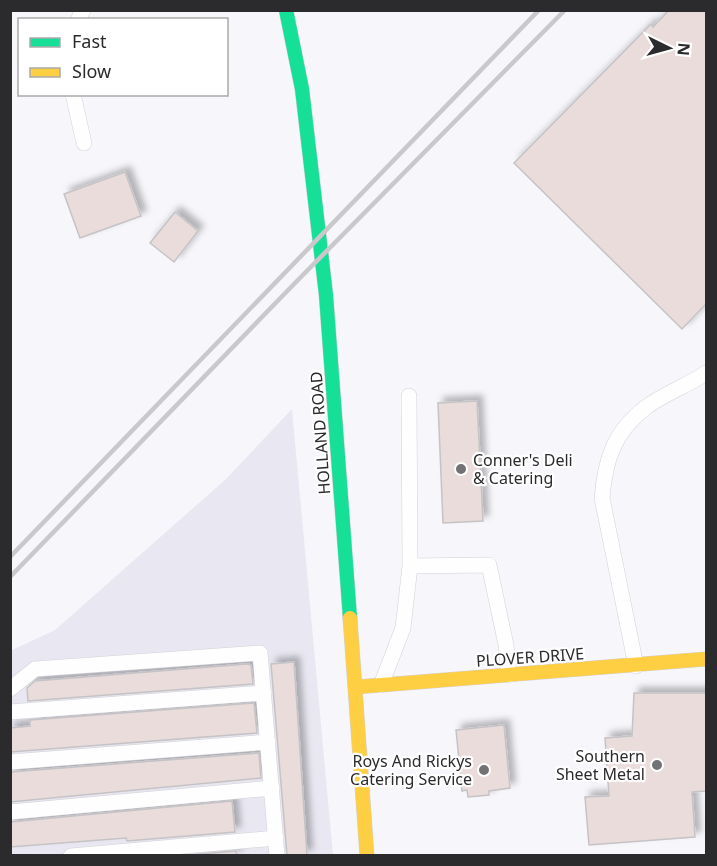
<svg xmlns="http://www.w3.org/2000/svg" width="717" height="866" font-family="'Noto Sans',sans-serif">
  <defs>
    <filter id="shadow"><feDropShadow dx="5.5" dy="-5.5" stdDeviation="3" flood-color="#0004"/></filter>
  </defs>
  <rect width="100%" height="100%" fill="#f7f6fb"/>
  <!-- built -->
  <path fill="#e9e8f2" d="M292 409 333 855H11L10 651 55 630 226 479Z"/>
  <!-- building -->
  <path fill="#e9dcdb" stroke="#c5c3c5" stroke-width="1.5" filter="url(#shadow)" d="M669 10H706V304L682 329 514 163 651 24 653 27Z
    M125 172 141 216 80 238 64 194Z
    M175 212 198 231 174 262 150 243Z
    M477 401 483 521 443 523 438 403Z
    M294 662 307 855H287L271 664Z
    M247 664 251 665 253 684 28 701 27 688 35 681Z
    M634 693H706V791L692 792 695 837 589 845 585 797 609 796 605 738 632 736Z
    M254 703 257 733 10 752V728L30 726V720Z
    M504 725 510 788 489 791V795L468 797 467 790 462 791 456 730Z
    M259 753 261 778 10 802V772Z
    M232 801 235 832 127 841 126 838 10 847V822Z
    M236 851 237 855H188Z"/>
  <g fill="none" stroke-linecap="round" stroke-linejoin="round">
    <!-- lane casing -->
    <g stroke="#d2d1d5" stroke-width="16">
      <path id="lane" d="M78 20 83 10
        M73 94 84 143
        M410 566 489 565 506 645 509 675
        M636 666 602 498C605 460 614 432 645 408 663 394 687 386 706 373
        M381 685 403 628 410 566 409 396
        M10 689 35 669 260 653 277 856
        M10 712 264 693
        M10 762 268 742
        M10 812 272 788
        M71 856 276 838"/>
    </g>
    <!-- fast casing -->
    <g stroke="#d2d1d5" stroke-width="15">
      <path id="fast" d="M286 10 302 89 326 295 350 618"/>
    </g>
    <!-- slow casing -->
    <g stroke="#d2d1d5" stroke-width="15">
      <path id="slow" d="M350 618 367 856
        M356 687 706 659"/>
    </g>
    <!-- lane -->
    <use href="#lane" stroke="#fefefe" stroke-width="15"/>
    <!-- fast -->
    <use href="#fast" stroke="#16e098" stroke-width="14"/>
    <!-- slow -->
    <use href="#slow" stroke="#ffcf43" stroke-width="14"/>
    <!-- rail -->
    <path stroke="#c9c9cb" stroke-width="4.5" d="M10 557 539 10
      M10 577 296 282 565 10"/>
  </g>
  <!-- markers -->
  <g fill="#727275" stroke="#fff" stroke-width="2">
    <circle cx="461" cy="469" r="6"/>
    <circle cx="657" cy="765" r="6"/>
    <circle cx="484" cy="770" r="6"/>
  </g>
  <g text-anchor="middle" stroke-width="4.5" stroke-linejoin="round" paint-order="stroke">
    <!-- street labels -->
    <g font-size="16" fill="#2b2b2d" stroke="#fff">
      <text transform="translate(320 433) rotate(-94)" y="6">HOLLAND ROAD</text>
      <text transform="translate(530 657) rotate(-4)" y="6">PLOVER DRIVE</text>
    </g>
    <!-- poi labels -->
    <g font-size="16" fill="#2b2b2d" stroke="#fff" text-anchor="end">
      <text x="473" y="466" text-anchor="start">Conner's Deli<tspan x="473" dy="18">&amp; Catering</tspan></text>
      <text x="645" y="762">Southern<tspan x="645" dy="18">Sheet Metal</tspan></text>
      <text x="472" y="767">Roys And Rickys<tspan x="472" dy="18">Catering Service</tspan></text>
    </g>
  </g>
  <!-- border -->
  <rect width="717" height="866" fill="none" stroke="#2b2b2d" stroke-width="24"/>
  <!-- legend -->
  <rect x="18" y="18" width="210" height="78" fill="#ffffff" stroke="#aaaaab" stroke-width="1.5"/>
  <rect x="30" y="38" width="30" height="9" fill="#16e098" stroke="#aaaaab" stroke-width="1.5"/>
  <text x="72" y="48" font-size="18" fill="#2b2b2d">Fast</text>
  <rect x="30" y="68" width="30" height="9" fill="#ffcf43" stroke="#aaaaab" stroke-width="1.5"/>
  <text x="72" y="78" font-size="18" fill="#2b2b2d">Slow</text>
  <!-- north arrow -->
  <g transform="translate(669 48) rotate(95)" stroke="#ffffff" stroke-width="4.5" paint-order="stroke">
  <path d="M0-4.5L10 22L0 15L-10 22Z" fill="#2b2b2d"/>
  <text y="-9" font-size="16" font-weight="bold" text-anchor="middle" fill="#2b2b2d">N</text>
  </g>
</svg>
